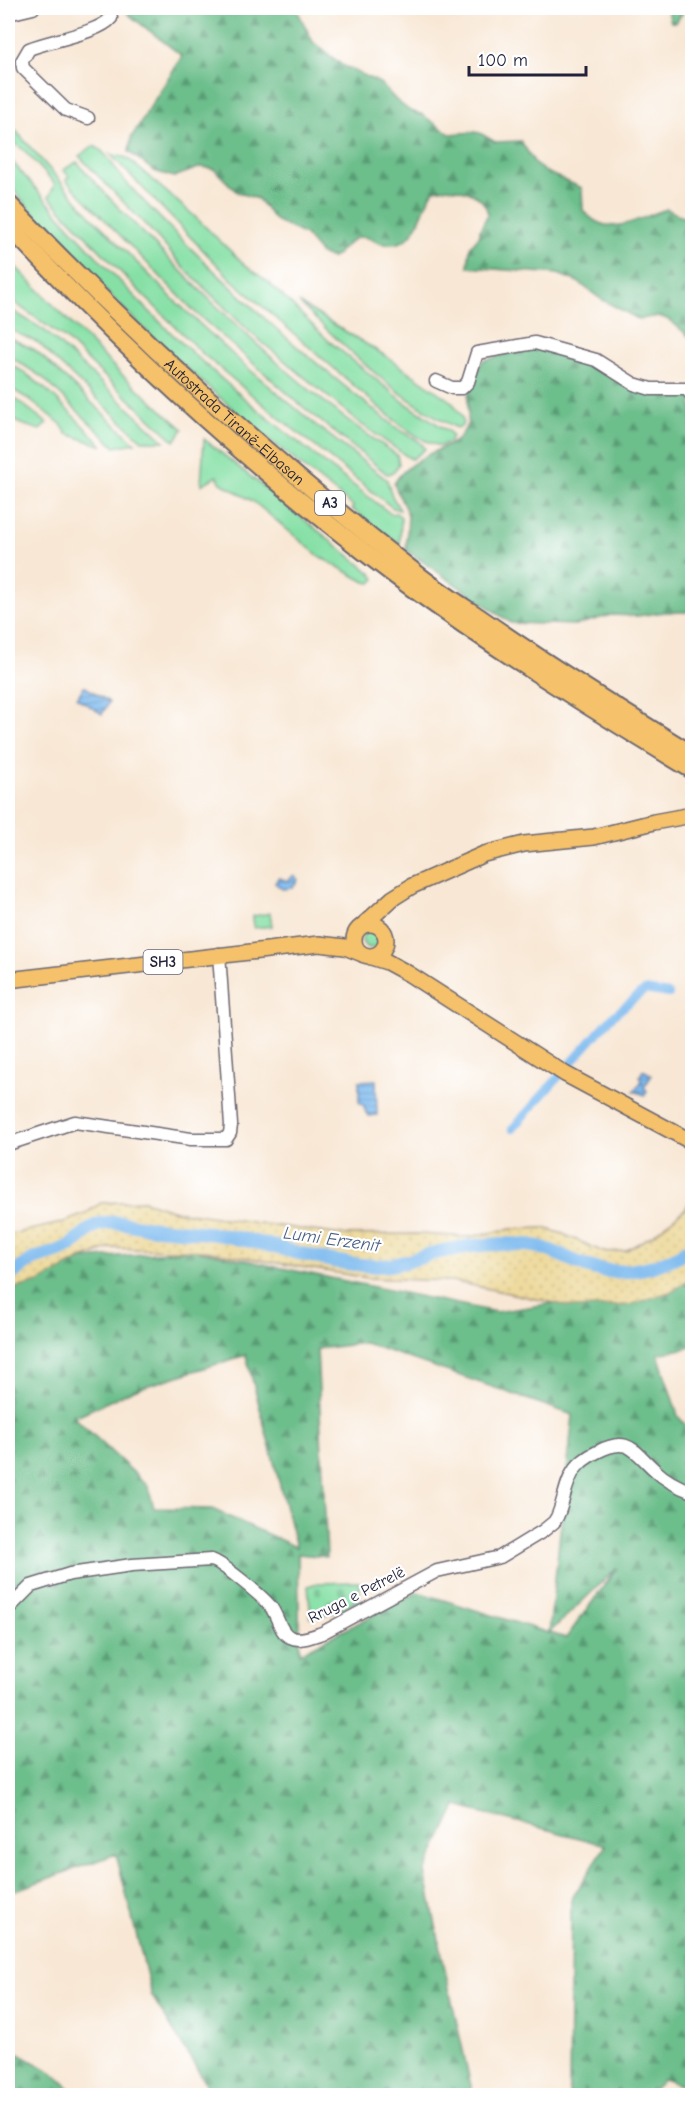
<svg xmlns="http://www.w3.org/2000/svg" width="700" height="2103" font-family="'Comic Neue',sans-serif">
  <defs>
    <pattern id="forest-firs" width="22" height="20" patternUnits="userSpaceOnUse" patternTransform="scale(1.5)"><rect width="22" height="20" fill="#6cbe8b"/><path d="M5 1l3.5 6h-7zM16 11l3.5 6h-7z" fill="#589a73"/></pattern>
    <pattern id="sand-dots" width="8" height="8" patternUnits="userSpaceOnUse" patternTransform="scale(1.5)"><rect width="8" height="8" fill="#eeda9e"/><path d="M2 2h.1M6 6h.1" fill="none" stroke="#ccbb89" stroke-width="1.8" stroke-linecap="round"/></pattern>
    <pattern id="cemetery-stones" width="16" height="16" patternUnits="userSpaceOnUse" patternTransform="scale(1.5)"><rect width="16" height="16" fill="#86e0a6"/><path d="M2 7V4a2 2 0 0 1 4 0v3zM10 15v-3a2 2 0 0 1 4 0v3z" fill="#73c090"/></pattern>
    <pattern id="water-rules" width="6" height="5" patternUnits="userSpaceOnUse" patternTransform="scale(1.5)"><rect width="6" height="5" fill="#7cbaef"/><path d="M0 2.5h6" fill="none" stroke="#6597c3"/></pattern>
  </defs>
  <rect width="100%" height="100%" fill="#fff"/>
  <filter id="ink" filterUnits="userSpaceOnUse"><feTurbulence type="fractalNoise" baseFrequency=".0167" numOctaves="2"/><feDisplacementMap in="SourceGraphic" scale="12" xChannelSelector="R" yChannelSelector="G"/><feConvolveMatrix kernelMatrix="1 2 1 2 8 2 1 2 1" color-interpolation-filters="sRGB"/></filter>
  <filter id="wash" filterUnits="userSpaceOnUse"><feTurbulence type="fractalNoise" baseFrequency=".008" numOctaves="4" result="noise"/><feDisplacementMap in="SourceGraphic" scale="24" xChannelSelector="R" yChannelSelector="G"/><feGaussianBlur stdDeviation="1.35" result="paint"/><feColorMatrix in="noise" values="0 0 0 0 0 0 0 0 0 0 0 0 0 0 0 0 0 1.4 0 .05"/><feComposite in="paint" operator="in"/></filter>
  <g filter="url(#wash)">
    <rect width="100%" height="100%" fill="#f8e7d4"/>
    <!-- green -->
    <path fill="#86e0a6" stroke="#548170" stroke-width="1.5" d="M8 122 92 217 173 299 242 363 312 422 387 480 392 496 400 510 393 508 283 421 204 355 135 287 49 197 55 184 24 150 8 139Z
      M93 146C106 150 114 168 123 179 166 226 213 270 260 314 302 353 348 389 393 425 402 433 420 438 425 449L412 459 408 457 361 424 251 333 183 267 159 239 79 156Z
      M110 154 127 158 192 214 245 265 268 282 329 341 404 402 448 431 452 435 450 441 441 446C420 443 392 418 375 404L232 280Z
      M8 157C57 213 106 269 159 321 231 392 311 453 391 514L396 513 401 517 400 545 352 509 353 506C256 432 165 353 80 265 54 239 31 211 8 183Z
      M77 162C107 197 139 229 172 262 242 333 314 400 397 455L399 464 393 473 387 474 303 407 197 314 66 180 69 176 63 170Z
      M8 259 120 373 183 429 175 441 90 363 67 340 8 298Z
      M299 303 384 355 452 402 461 415 463 420 462 426 457 428C396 398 348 350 299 303Z
      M8 308 44 330 164 441H143L54 359 39 343 8 329Z
      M8 337 35 350 135 443 115 447 42 377 8 355Z
      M8 363C45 382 73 417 103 446L67 434 61 424 27 398 8 387Z
      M8 393 47 423 40 430 21 424 8 417Z
      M204 439 372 574 375 579 371 583 365 582 320 557 254 502 221 483 217 476 201 485Z
      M270 913 272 926 254 928 253 916Z
      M362 939a9 9 0 1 1 18 0a9 9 0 1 1-18 0Z"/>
    <!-- forest -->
    <path fill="url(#forest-firs)" stroke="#477063" stroke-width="1.5" fill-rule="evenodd" d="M125 8H296L313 42 342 65 380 83 396 100 410 111 421 114 450 134 474 132 480 133 495 142 521 141 536 165 546 172 582 188 583 210C608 241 637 218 667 209L692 222V339C673 324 667 310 640 320L601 299 578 282 558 274 468 267 470 247 480 235V230L488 214C484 191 453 185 434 190 423 205 422 223 410 236 403 244 389 246 379 243 373 241 369 237 362 237 349 237 343 252 332 258L321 254 305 235 275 220 258 199 237 192 214 169 201 167 174 177 154 171 129 152 131 138 182 56 128 14Z
      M667 8H686L676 22H671Z
      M534 349 568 355 604 370 611 378 636 391 683 393 692 399V612H665L637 616 611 615 576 625 511 623 406 550 408 515 394 484C402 468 426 455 442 448 448 445 453 444 458 439 474 420 466 416 468 396 470 385 478 372 482 361L519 350Z
      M195 1250 496 1312 692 1282V1347L658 1354 678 1416 692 1433V2089L663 2079 650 2095H569L571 1900 606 1845 456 1806 425 1872 447 1979 473 2095H213L152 1996 116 1854 8 1893V1290L83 1259ZM365 1343 573 1415 549 1633 418 1592 300 1653 298 1554 327 1557 317 1349ZM246 1355 296 1547 212 1509 154 1508 148 1486 74 1417 136 1389ZM617 1568 566 1638 550 1633V1632Z
      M8 2048 52 2072 77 2095H8Z"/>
    <!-- sand -->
    <path fill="url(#sand-dots)" stroke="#887e6c" stroke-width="1.5" d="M692 1196V1277L673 1291 630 1305 578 1308 452 1281 368 1278 206 1251 110 1248 79 1260 39 1282 8 1290V1235L61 1223 83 1215 101 1203 144 1201 175 1211 342 1235 419 1234 469 1237 511 1229 544 1228 563 1234 603 1252 625 1251 653 1235 686 1208Z"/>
    <!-- cemetery -->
    <path fill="url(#cemetery-stones)" stroke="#548170" stroke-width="1.5" d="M359 1582 360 1600 335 1612 311 1617 308 1586 317 1583Z"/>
    <!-- water -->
    <path fill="url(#water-rules)" stroke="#4f6e95" stroke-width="1.5" d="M84 686 109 702 102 714 77 698Z
      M294 875 298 880 292 888 282 889 275 883 279 878 288 881Z
      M643 1070 652 1075 644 1087 647 1091 645 1095 634 1091 642 1081 640 1076Z
      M376 1080 377 1115 369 1116 366 1113 364 1106 359 1102V1081Z"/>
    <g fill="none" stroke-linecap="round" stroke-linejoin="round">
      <!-- canal -->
      <path stroke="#7cbaef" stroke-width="8" d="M512 1129 613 1016 645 990 669 994"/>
      <!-- river -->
      <path stroke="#7cbaef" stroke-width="14" d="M8 1277C16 1271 25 1264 34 1259 45 1255 57 1253 68 1247 78 1241 86 1230 97 1225 113 1219 131 1225 146 1227 175 1230 204 1231 232 1237 281 1246 327 1265 378 1266 397 1266 414 1259 431 1254 462 1246 494 1242 525 1245 549 1246 567 1260 589 1267 622 1278 665 1267 692 1247"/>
    </g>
  </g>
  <g filter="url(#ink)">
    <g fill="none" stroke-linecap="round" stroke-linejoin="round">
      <!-- minor casing -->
      <g stroke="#6d6771" stroke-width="15">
        <path id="minor" d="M8 14 33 8
          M88 118 66 110 23 68 22 61 29 49C48 41 99 33 111 18L109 8
          M436 381 452 388H462L468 382 477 353 535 343 596 360 634 384 651 389H687L692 396
          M8 1144 75 1122 191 1139H226L230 1133 231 1125 219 954
          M8 1609 31 1586 70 1574 132 1565 211 1560C220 1561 263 1597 270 1606 278 1615 279 1632 290 1637 300 1642 313 1636 322 1633L437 1571 500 1557 543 1531 554 1522 557 1517C564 1503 565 1482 575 1469 580 1462 589 1456 597 1452 630 1435 634 1452 656 1471 666 1481 679 1487 692 1492"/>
      </g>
      <!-- major casing -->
      <g stroke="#6d6771" stroke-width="18">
        <path id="major" d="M354 940a16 16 0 1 1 32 0a16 16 0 1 1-32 0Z
          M361 927 393 898 412 886 484 854 524 844 594 837 654 822 692 815
          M371 957 387 962 409 974 565 1074 692 1142
          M8 980 319 944 345 947 360 953"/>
      </g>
      <!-- highway casing -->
      <g stroke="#6d6771" stroke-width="20">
        <g id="highway">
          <path id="s1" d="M8 203C135 336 270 460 416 573 436 589 458 603 479 617 548 665 620 710 692 754"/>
          <path d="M8 225C115 340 230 447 354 544 460 628 577 700 692 770"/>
        </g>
      </g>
      <!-- minor -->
      <use href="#minor" stroke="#fff" stroke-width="12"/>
      <!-- major -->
      <use href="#major" stroke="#f5c16b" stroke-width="15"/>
      <!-- highway -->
      <use href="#highway" stroke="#f5c16b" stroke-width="16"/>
    </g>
  </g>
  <g text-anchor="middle" stroke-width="4.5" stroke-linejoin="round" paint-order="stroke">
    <!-- shield labels -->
    <g fill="#fff" stroke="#646476" stroke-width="1.5">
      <rect x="315" y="491" width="30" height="24" rx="4.5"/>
      <rect x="143.5" y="950" width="39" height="24" rx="4.5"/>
    </g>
    <g font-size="15" font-weight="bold" fill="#22223b">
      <text x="330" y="508">A3</text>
      <text x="163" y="967">SH3</text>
    </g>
    <!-- street labels -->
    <g font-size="16" fill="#22223b" stroke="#fff">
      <text dy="6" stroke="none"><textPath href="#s1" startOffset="315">Autostrada Tiranë-Elbasan</textPath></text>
      <text transform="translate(356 1594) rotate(-27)" y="6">Rruga e Petrelë</text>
    </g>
    <!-- water labels -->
    <g font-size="18" font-style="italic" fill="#465f83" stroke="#fff">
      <text transform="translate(332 1239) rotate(8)" y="6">Lumi Erzenit</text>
    </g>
  </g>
  <!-- margin -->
  <rect width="700" height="2103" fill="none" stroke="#fff" stroke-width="30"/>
  <!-- scale -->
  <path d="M469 66v9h117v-9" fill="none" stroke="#22223b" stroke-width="3"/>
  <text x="478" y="66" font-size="18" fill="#22223b" stroke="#ffffff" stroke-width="4.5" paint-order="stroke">100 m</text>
</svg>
